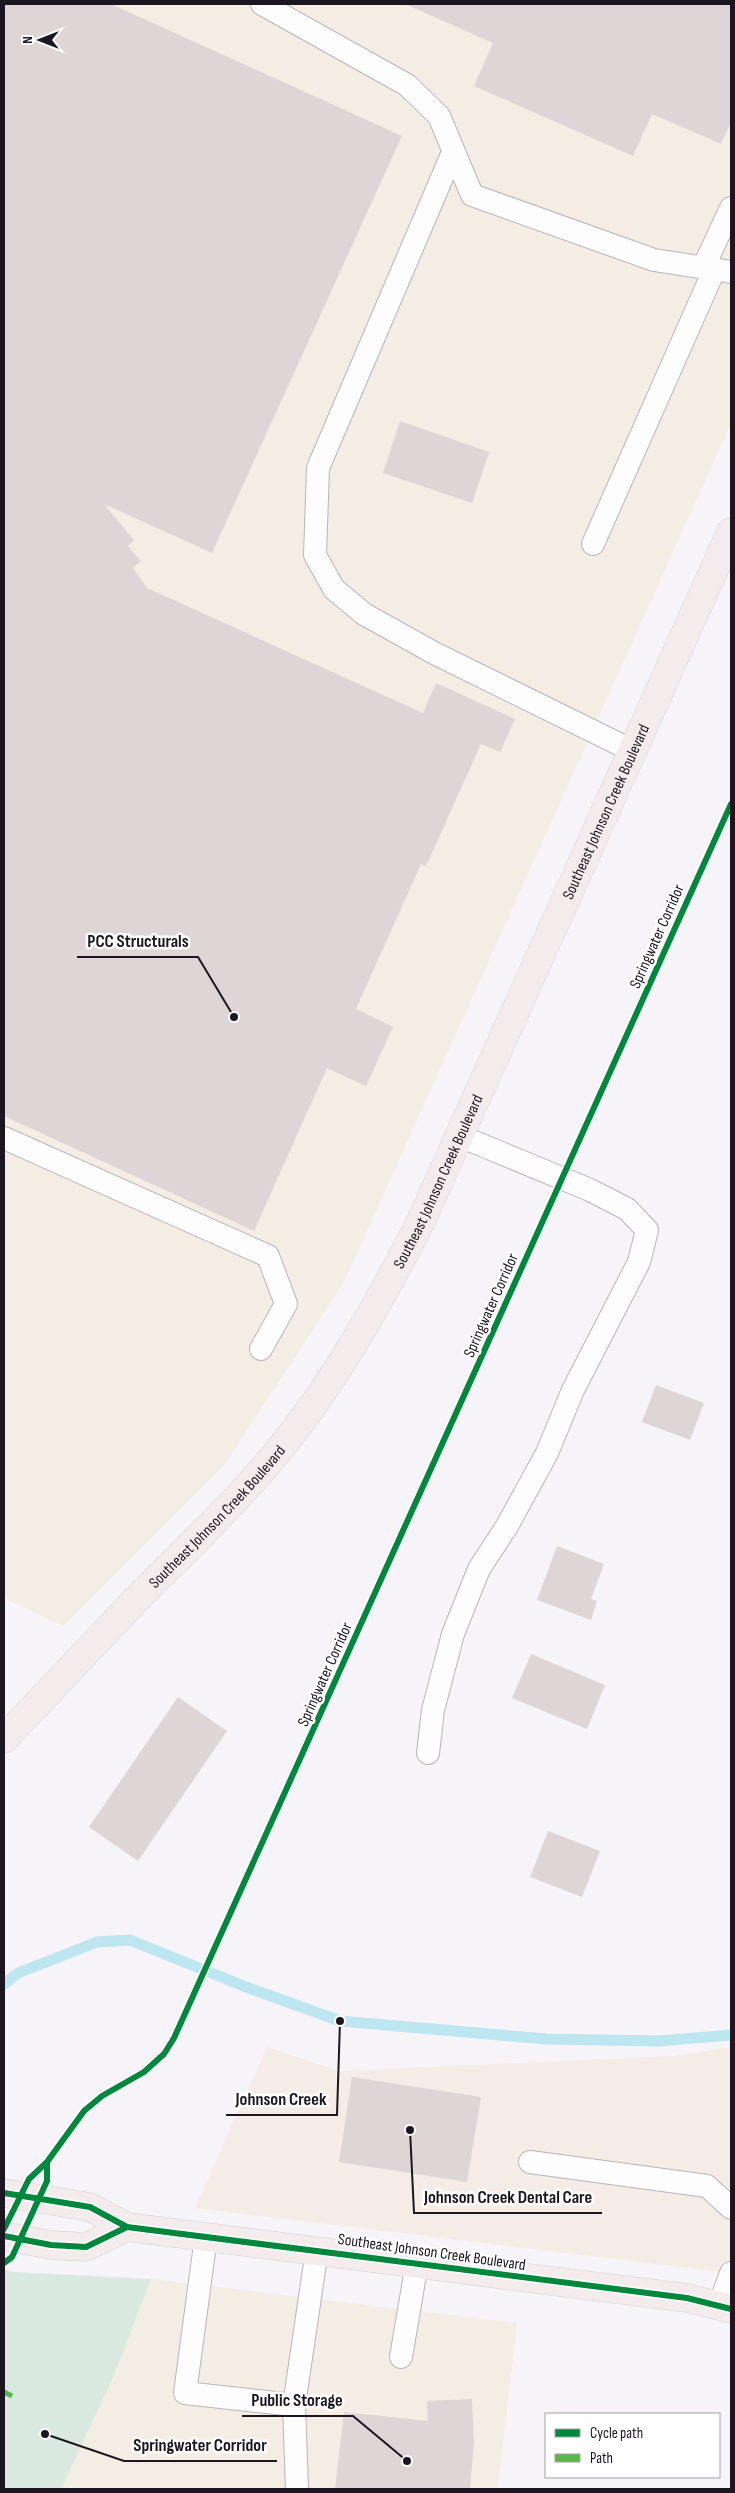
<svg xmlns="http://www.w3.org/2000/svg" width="735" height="2493" font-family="'Sofia Sans Condensed',sans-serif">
  <rect width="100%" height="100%" fill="#f6f3f9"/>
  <!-- commercial -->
  <path fill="#f5ece5" d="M267 2047 339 2071 674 2056 731 2047V2273L195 2208Z"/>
  <!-- industrial -->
  <path fill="#f4ede4" d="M4 4H731V423L345 1280 226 1463 63 1626 4 1598Z
    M151 2279 517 2323 498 2489H61L113 2378Z"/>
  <!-- green -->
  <path fill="#dae9e0" d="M4 2269 13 2272 151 2279 113 2378 61 2489H4Z"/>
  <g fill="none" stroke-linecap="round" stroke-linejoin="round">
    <!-- stream -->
    <path stroke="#bde6f1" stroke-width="11" d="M4 1984 18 1973 97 1942 130 1940 246 1987 340 2021 546 2039 659 2041 731 2035"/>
  </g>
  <!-- building -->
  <path fill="#ded6d6" d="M4 4H111L402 136 212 553 104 504 134 540 128 546 141 561 133 568 147 588 423 713 436 683 515 719 500 752 481 744 426 866 421 864 356 1009 393 1027 366 1086 327 1068 254 1231 4 1116Z
    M405 4H731V122L721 144 652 114 633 156 474 86 493 43Z
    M400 421 489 452 472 503 383 473Z
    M656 1385 704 1403 690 1440 642 1422Z
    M557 1546 604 1564 591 1599 597 1601 591 1620 537 1600Z
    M531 1654 605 1685 587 1729 512 1698Z
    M178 1697 227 1731 138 1861 89 1827Z
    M548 1831 600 1851 582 1897 530 1877Z
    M352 2077 481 2097 467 2182 339 2162Z
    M472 2399 474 2443 470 2489H335L344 2412 428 2421 427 2401Z"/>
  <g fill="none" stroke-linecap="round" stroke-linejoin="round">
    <!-- lane casing -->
    <g stroke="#b8b4bc" stroke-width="24">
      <path id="lane" d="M262 4 407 85 439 116 472 195 654 260 731 272
        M453 152 318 468 315 555 334 589 364 614 434 653 633 751
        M704 266 731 208
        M593 544 715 268
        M4 1138 268 1256 286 1304 261 1349
        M428 1753 433 1710 453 1634 479 1569 507 1526 547 1453 573 1390 639 1262 647 1230 627 1209 590 1190 460 1136
        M530 2162 707 2186 731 2208
        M206 2237 185 2393 294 2405 317 2250
        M719 2306 731 2273
        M401 2357 417 2263
        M294 2405 297 2489"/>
    </g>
    <!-- primary casing -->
    <g stroke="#d3d1d4" stroke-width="29">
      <g id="primary">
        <path id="s1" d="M4 1739C46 1695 87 1651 129 1607 190 1545 255 1486 306 1415 350 1355 386 1289 420 1223L731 532"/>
        <path d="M4 2193 90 2207 127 2227 687 2298 731 2309"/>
        <path d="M4 2236 51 2245 86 2247 127 2227"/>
      </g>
    </g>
    <!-- path -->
    <path stroke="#d2d1d4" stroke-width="3" stroke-dasharray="1 4" stroke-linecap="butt" d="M731 141V142"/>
    <!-- lane -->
    <use href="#lane" stroke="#fefdfe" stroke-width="22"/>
    <!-- primary -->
    <use href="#primary" stroke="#f4ecec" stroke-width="28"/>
    <!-- quiet -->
    <path stroke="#58b947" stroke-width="5" stroke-dasharray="10 5" stroke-linecap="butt" d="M4 2392 12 2396"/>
    <!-- cycleway casing -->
    <g stroke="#fff" stroke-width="9">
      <path id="cycleway" d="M4 2193 90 2207 127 2227 687 2298 731 2309
        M4 2229 29 2179 47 2162 84 2111 102 2096 144 2072 164 2054 174 2038 731 804
        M4 2236 51 2245 86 2247 127 2227
        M4 2263 12 2257 47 2181V2162"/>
    </g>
    <!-- cycleway -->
    <use href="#cycleway" stroke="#00873e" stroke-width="6"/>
  </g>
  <g text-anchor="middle" stroke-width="5" stroke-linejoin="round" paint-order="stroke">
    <!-- street labels -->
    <g font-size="16" fill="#1b1620" stroke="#fff">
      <text dy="6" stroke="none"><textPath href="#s1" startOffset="1118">Southeast Johnson Creek Boulevard</textPath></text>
      <text transform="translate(656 936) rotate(-66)" y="6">Springwater Corridor</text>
      <text dy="6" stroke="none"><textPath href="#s1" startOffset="712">Southeast Johnson Creek Boulevard</textPath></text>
      <text transform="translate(490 1305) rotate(-66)" y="6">Springwater Corridor</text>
      <text dy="6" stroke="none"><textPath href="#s1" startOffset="308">Southeast Johnson Creek Boulevard</textPath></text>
      <text transform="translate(324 1674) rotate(-66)" y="6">Springwater Corridor</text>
      <text transform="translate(432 2251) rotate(8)" y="6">Southeast Johnson Creek Boulevard</text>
    </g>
  </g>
  <!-- callouts -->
  <path fill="none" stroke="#1b1620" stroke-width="2" d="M234 1017L198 957H77M340 2021L337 2115H226M410 2130L414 2213H602M407 2461L353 2416H242M45 2434L124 2461H277"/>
  <g fill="#1b1620" stroke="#fff" stroke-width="2">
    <circle cx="234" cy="1017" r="5"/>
    <circle cx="340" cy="2021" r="5"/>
    <circle cx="410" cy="2130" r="5"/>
    <circle cx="407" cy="2461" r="5"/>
    <circle cx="45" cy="2434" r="5"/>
  </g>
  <g font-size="18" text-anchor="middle" font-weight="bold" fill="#1b1620" stroke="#fff" stroke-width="5" stroke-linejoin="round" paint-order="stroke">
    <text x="138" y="947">PCC Structurals</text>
    <text x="281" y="2105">Johnson Creek</text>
    <text x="508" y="2203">Johnson Creek Dental Care</text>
    <text x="297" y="2406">Public Storage</text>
    <text x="200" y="2451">Springwater Corridor</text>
  </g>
  <!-- border -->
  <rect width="735" height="2493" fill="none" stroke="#1b1620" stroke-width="10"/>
  <!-- legend -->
  <rect x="545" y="2413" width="175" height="65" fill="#ffffff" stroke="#a4a2a6"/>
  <rect x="555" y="2429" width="25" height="8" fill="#00873e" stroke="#a4a2a6"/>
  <text x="590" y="2438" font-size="15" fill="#1b1620">Cycle path</text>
  <rect x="555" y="2454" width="25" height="8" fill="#58b947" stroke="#a4a2a6"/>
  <text x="590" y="2463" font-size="15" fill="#1b1620">Path</text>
  <!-- north arrow -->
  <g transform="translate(40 40) rotate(270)" stroke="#ffffff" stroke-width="4" paint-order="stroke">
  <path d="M0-4L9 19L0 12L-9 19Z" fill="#1b1620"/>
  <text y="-8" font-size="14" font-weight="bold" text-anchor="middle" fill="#1b1620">N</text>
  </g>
</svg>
